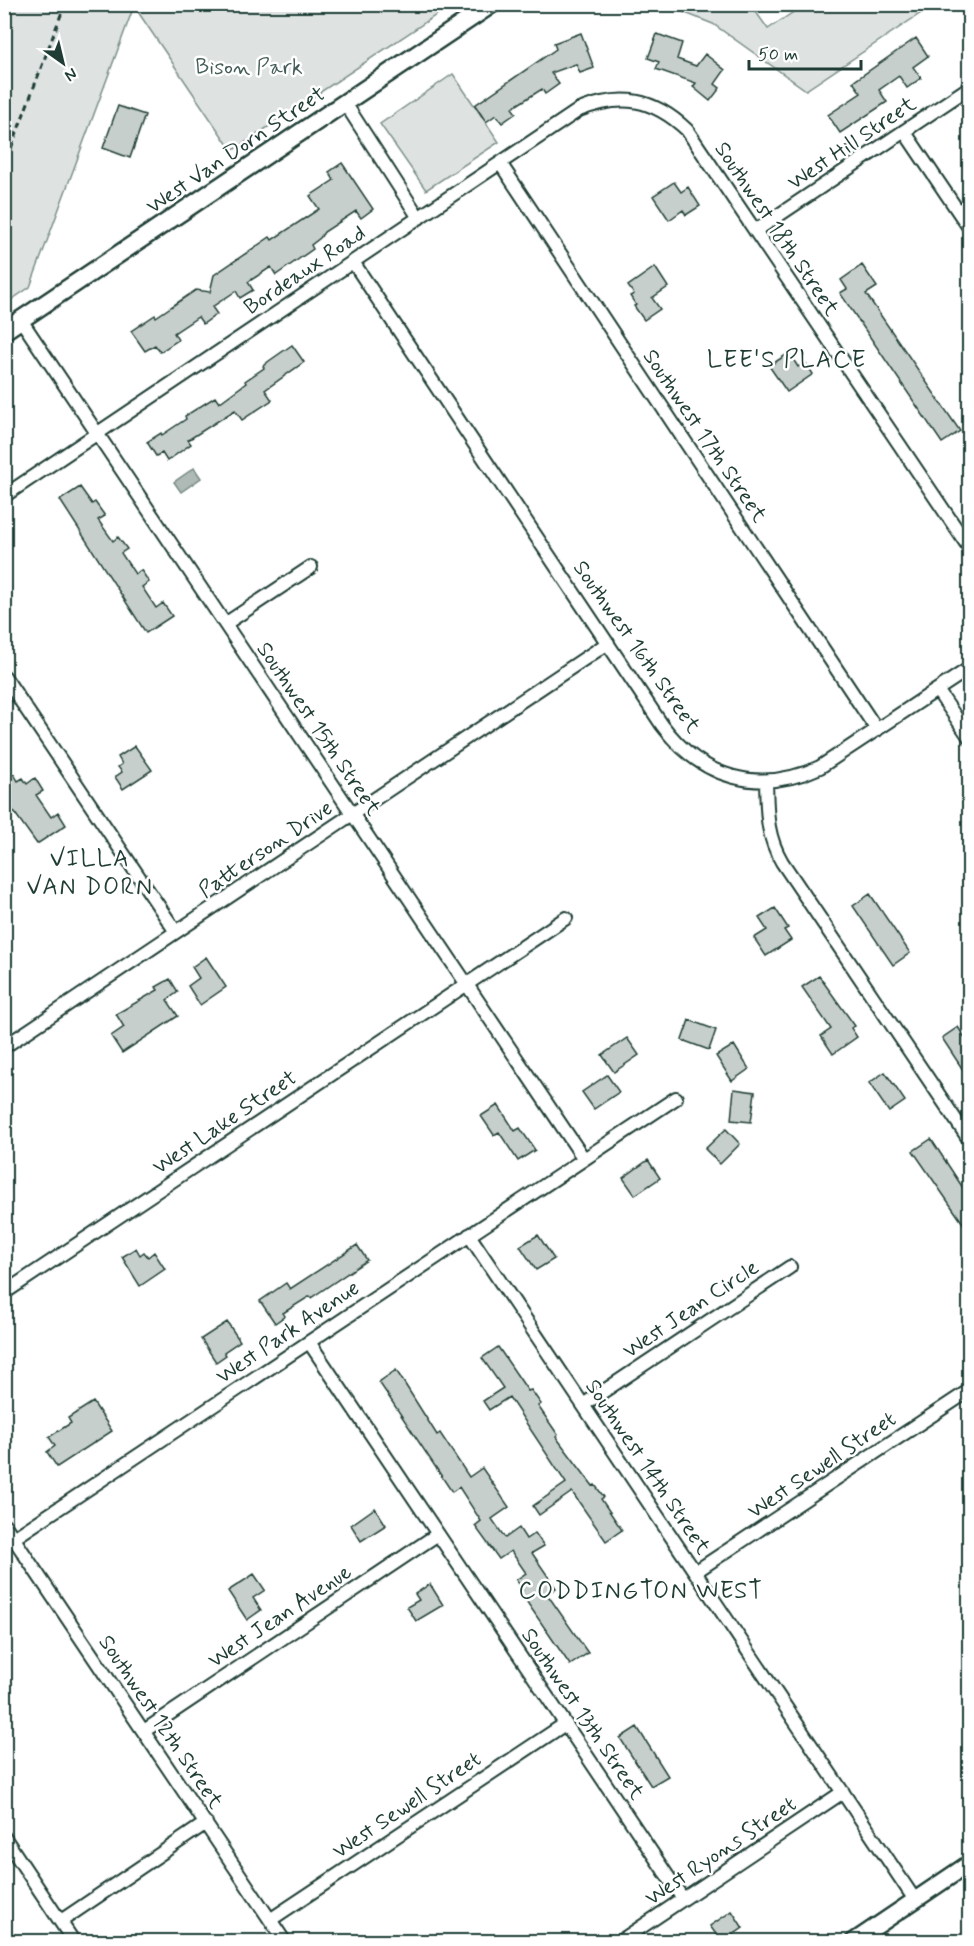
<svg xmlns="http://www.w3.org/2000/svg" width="974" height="1946" font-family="Mynerve,sans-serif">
  <rect width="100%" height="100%" fill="#fff"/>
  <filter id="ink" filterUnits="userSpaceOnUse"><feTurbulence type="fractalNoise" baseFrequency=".0167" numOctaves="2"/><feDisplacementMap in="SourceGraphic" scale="12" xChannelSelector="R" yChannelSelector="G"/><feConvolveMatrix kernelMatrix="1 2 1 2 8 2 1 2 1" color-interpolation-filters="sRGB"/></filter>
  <g filter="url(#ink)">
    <!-- green -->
    <path fill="#dee3e2" stroke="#7e908b" stroke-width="1.5" d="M5 4H451V5L232 151 134 6 30 287 5 304Z
      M665 5H751L768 29 804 5H933L806 90 713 24Z
      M453 74 499 142 426 190 380 124Z"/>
    <!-- water -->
    <path fill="#afbab7" stroke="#758883" stroke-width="1.5" d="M194 468 201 478 181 492 174 482Z"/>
    <!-- building -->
    <path fill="#c7cfcc" stroke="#1f3d34" stroke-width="1.5" d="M581 33 594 68 580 73 576 64 551 73 559 84 545 94 542 89 512 108 516 113 502 123 496 115 486 122 475 105 556 49 554 43Z
      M657 34 682 43 677 59 696 66 705 54 725 70 715 84 720 88 710 101 693 87 696 83 656 69 659 62 648 58Z
      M916 38 928 56 913 67 921 78 907 88 899 76 879 90 887 102 840 133 828 115 861 93 853 82Z
      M118 106 145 115 130 158 103 148Z
      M342 163 373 209 361 218 356 211 324 232 320 238 311 245 313 249 276 275 271 267 248 282 253 290 240 298 236 291 212 307 217 314 203 324 198 317 174 333 178 340 160 352 155 345 145 351 131 331 155 315 156 317 196 290 210 292 214 275 270 237 272 240 319 209 310 196 334 180 329 172Z
      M674 182 681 192 688 187 700 206 686 215 683 210 669 220 653 196Z
      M862 265 877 287 866 294 960 431 942 443 840 293 847 289 841 280Z
      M655 267 668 287 652 298 660 309 644 320 634 306 636 305 630 296 634 294 628 286Z
      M292 345 304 362 265 390 272 400 242 420 235 410 188 440 191 444 167 461 162 453 156 456 147 442 161 433 162 435 186 419 185 416 215 397 219 403 246 383 245 381 264 368 263 366 269 361Z
      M789 353 798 367 805 362 813 374 787 392 769 366Z
      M80 487 92 504 95 502 105 516 98 520 113 541 118 537 127 549 121 553 135 574 141 570 149 582 142 587 156 608 163 603 172 616 146 633 60 500Z
      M135 746 152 770 123 789 115 777 122 772 118 767 122 764 118 757Z
      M14 774 18 781 23 778 27 784 35 778 43 791 36 795 51 817 58 812 66 825 37 844 4 798V781Z
      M870 894 910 953 893 965 853 906Z
      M775 908 788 928 784 930 791 940 766 956 754 938 767 930 759 918Z
      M206 957 226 987 200 1005 188 986 199 978 192 967Z
      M819 976 855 1026 851 1028 857 1037 833 1054 821 1036 831 1029 802 987Z
      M170 979 178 992 167 1000 178 1016 122 1053 111 1036 124 1027 116 1014 158 990 156 987Z
      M689 1020 716 1030 709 1050 682 1040Z
      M958 1027 969 1044V1079L942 1038Z
      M627 1038 639 1055 614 1072 602 1055Z
      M734 1045 749 1069 732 1081 716 1056Z
      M885 1072 905 1101 889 1112 869 1083Z
      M607 1075 619 1092 594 1109 582 1092Z
      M734 1089 755 1092 751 1122 731 1120Z
      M498 1105 515 1131 520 1128 535 1150 518 1161 499 1132 494 1135 481 1116Z
      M726 1129 740 1144 720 1164 705 1149Z
      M931 1139 969 1197V1232L913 1151Z
      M648 1160 660 1178 635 1195 623 1178Z
      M538 1235 554 1259 536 1270 520 1246Z
      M357 1245 367 1260 311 1298 310 1296 283 1313 285 1316 275 1323 260 1301 286 1283 290 1289Z
      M136 1248 140 1255 144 1252 148 1257 154 1252 165 1269 140 1286 122 1257Z
      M227 1322 240 1341 224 1352 226 1355 216 1362 201 1339Z
      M498 1347 528 1391 531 1390 541 1404 538 1406 558 1435 556 1437 593 1486 595 1485 604 1497 601 1499 622 1530 606 1541 572 1492 539 1515 533 1506 566 1483 509 1397 489 1410 483 1401 503 1388 482 1358Z
      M396 1370 437 1435 440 1433 469 1477 482 1468 509 1507 492 1519 505 1538 519 1528 526 1539 535 1533 544 1546 532 1553 556 1588 547 1594 588 1653 570 1665 520 1592 523 1590 516 1580 526 1573 511 1551 499 1559 475 1526 481 1521 459 1487 452 1492 379 1382Z
      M93 1402 112 1431 57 1467 47 1452 55 1446 49 1437 71 1423 68 1418Z
      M375 1508 386 1525 361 1541 351 1525Z
      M254 1574 265 1590 253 1598 261 1610 247 1620 228 1591Z
      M430 1584 443 1605 416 1621 407 1607 419 1600 415 1594Z
      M637 1727 668 1776 651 1786 620 1738Z
      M732 1911 743 1928 724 1941H721L710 1926Z"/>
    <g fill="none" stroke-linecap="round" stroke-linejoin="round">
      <!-- minor casing -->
      <g stroke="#1f3d34" stroke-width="16">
        <path id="minor" d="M345 103 419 218
          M904 131 970 229
          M500 163 877 730
          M755 231 970 87
          M353 262 662 725C702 779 759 795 820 767L970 668
          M21 320 584 1159
          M4 496 579 110C622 93 653 98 687 130L970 549
          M225 624 311 567
          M4 676 176 932
          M937 690 970 738
          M766 781C767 812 766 835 782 862L970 1141
          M4 1047 608 643
          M469 1235 915 1900
          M4 1293 566 918
          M309 1342 683 1899
          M583 1405 790 1267
          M4 1524 285 1942
          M14 1538 676 1098
          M695 1572 970 1390
          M144 1731 438 1534
          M4 1837 74 1942
          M270 1920 565 1724
          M61 1921 206 1823
          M619 1942 843 1792"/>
      </g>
      <!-- tertiary casing -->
      <g stroke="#1f3d34" stroke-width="20">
        <path id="tertiary" d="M853 1942 970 1863"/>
      </g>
      <!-- secondary casing -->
      <g stroke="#1f3d34" stroke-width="21">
        <path id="secondary" d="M4 331 492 4"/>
      </g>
      <!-- path -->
      <path stroke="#1f3d34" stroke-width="3" stroke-dasharray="6 4.5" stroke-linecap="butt" d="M4 167 65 4"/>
      <!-- minor -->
      <use href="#minor" stroke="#fff" stroke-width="12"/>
      <!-- tertiary -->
      <use href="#tertiary" stroke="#fff" stroke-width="15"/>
      <!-- secondary -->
      <use href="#secondary" stroke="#fff" stroke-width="16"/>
    </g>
  </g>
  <g text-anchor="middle" stroke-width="5" stroke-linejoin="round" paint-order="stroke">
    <!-- park labels -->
    <g font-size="22" fill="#455e57" stroke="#fff">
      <text x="249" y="74">Bison Park</text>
    </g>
    <!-- street labels -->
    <g font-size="22" fill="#1f3d34" stroke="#fff">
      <text transform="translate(851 142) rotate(-34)" y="8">West Hill Street</text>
      <text transform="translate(235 149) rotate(-34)" y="8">West Van Dorn Street</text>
      <text transform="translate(778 228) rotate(56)" y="8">Southwest 18th Street</text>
      <text transform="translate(304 269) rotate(-34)" y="8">Bordeaux Road</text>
      <text transform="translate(706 435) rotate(56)" y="8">Southwest 17th Street</text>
      <text transform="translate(638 646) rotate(55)" y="8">Southwest 16th Street</text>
      <text transform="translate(320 728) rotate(56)" y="8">Southwest 15th Street</text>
      <text transform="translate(265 848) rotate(-34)" y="8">Patterson Drive</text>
      <text transform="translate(224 1121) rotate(-34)" y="8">West Lake Street</text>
      <text transform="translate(690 1308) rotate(-34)" y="8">West Jean Circle</text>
      <text transform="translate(287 1331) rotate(-34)" y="8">West Park Avenue</text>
      <text transform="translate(821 1464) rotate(-34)" y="8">West Sewell Street</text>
      <text transform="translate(649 1466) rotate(56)" y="8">Southwest 14th Street</text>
      <text transform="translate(279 1615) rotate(-34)" y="8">West Jean Avenue</text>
      <text transform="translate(584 1713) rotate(56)" y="8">Southwest 13th Street</text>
      <text transform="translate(162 1721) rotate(56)" y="8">Southwest 12th Street</text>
      <text transform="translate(406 1804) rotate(-34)" y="8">West Sewell Street</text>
      <text transform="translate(720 1850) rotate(-34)" y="8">West Ryons Street</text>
    </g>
    <!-- neighbourhood labels -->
    <g font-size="24" letter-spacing="1.5" fill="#1f3d34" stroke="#fff">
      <text x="787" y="367">LEE'S PLACE</text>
      <text x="90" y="866">VILLA<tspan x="90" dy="28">VAN DORN</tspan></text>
      <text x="641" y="1598">CODDINGTON WEST</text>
    </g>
  </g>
  <!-- margin -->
  <rect width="974" height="1946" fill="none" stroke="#fff" stroke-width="24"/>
  <rect x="12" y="12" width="950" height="1922" fill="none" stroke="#1f3d34" stroke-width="2" filter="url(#ink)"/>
  <!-- north arrow -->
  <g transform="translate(63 63) rotate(146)" stroke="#ffffff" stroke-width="4.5" paint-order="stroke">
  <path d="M0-4.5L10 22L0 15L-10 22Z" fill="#1f3d34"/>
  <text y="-9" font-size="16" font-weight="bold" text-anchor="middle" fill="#1f3d34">N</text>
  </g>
  <!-- scale -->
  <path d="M749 60v9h112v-9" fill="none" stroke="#1f3d34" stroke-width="3"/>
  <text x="758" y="60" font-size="18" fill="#1f3d34" stroke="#ffffff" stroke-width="4.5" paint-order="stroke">50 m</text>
</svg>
